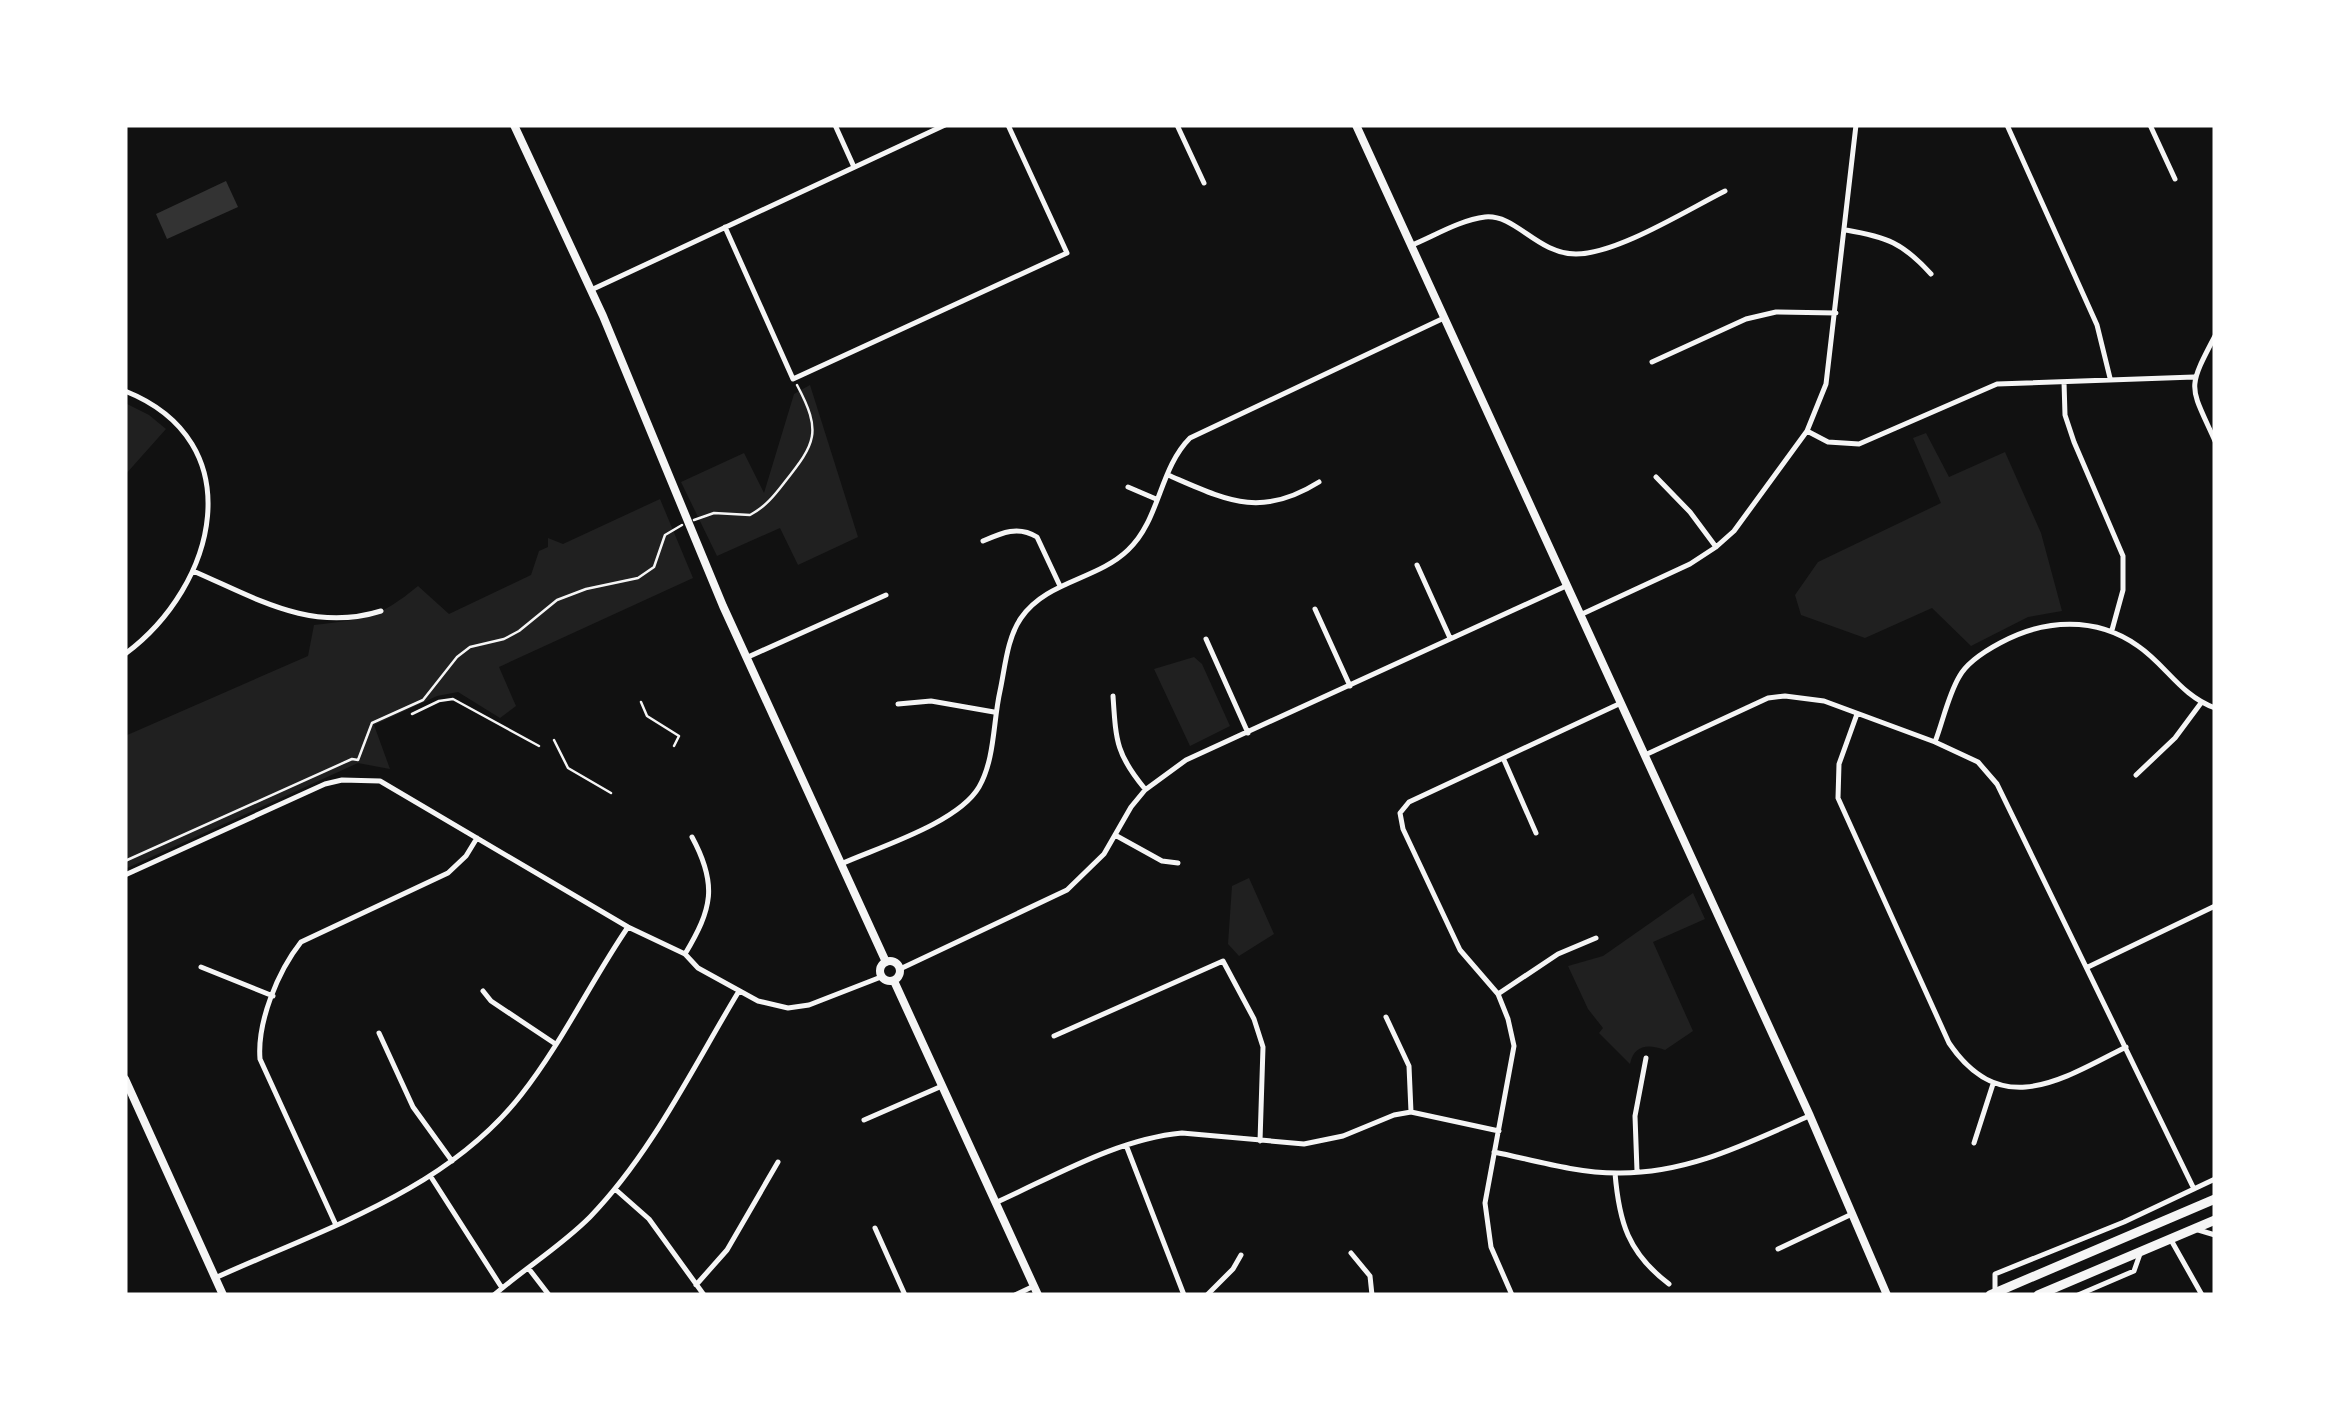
<svg xmlns="http://www.w3.org/2000/svg" width="2340" height="1420" font-family="'Titillium Web',sans-serif">
  <rect width="100%" height="100%" fill="#111"/>
  <!-- green -->
  <path fill="#202020" d="M810 385 858 537 798 565 780 528 717 556 681 482 744 453 764 493 794 394Z
    M125 403 149 415 166 429 125 475Z
    M1926 433 1949 477 2005 452 2041 533 2062 611 2028 617 1971 646 1932 608 1865 638 1801 615 1795 595 1818 562 1941 503 1913 438Z
    M660 499 693 578 499 667 516 706 500 718 458 692 437 696 374 725 390 769 358 763 125 869V736L308 656 314 625C364 619 378 619 418 586L449 614 531 575 539 551 548 547V538L563 544Z
    M1194 657 1202 664 1230 726 1190 746 1154 669Z
    M1249 878 1274 934 1239 956 1228 944 1232 886Z
    M1693 893 1705 919 1653 942 1693 1031 1665 1050C1649 1044 1634 1044 1630 1064L1599 1033 1603 1028 1588 1009 1568 966 1603 956Z"/>
  <!-- water -->
  <path fill="#333" d="M226 181 238 207 167 239 156 214Z"/>
  <g fill="none" stroke-linecap="round" stroke-linejoin="round">
    <!-- path -->
    <path stroke="#f5f5f5" stroke-width="2.5" d="M694 520 714 513 750 515C765 507 774 496 784 483 816 443 822 432 797 385
      M125 861 352 759 358 760 372 723 423 700 457 657 470 647 504 639 519 631 557 600 586 589 638 578 654 567 665 535 682 525"/>
    <!-- service -->
    <path stroke="#f5f5f5" stroke-width="2.5" d="M641 702 647 716 679 736 674 746
      M412 714 439 701 453 699 539 746
      M554 740 568 768 611 793"/>
    <!-- minor -->
    <path stroke="#f5f5f5" stroke-width="5" d="M835 125 854 167
      M1177 125 1204 183
      M2007 125 2097 325 2110 378
      M2150 125 2175 179
      M725 227 793 379 1067 253 1008 125
      M1846 230C1887 237 1903 243 1931 274
      M1412 245C1434 236 1460 220 1485 217 1516 214 1537 254 1576 254 1617 254 1687 210 1725 191
      M591 290 945 125
      M2215 336C2186 391 2190 385 2215 441
      M1652 362 1746 319 1776 312 1836 313
      M2064 382 2065 415 2074 442 2123 556V590L2112 630
      M125 391C253 442 217 586 125 654
      M1807 431 1828 442 1859 444 1997 384 2194 377
      M1168 475C1226 500 1260 519 1319 482
      M1656 477 1690 512 1716 547
      M1128 487 1156 499
      M983 541C1001 533 1018 525 1037 537L1060 586
      M1417 565 1450 638
      M193 571C256 598 311 633 381 611
      M1315 609 1350 686
      M1580 615 1690 564 1716 547 1734 531 1807 431 1826 384 1856 125
      M1206 639 1248 733
      M748 657 886 595
      M1113 696C1116 741 1116 754 1145 789
      M898 704 931 701 994 712
      M1857 714 1839 764 1838 798 1949 1043C2001 1120 2061 1080 2126 1047
      M1935 742C1943 721 1948 696 1959 677 1967 662 1985 651 2000 643 2044 619 2096 616 2138 646 2166 665 2181 696 2215 708
      M1645 755 1768 698 1785 696 1824 701 1935 742 1978 762 1997 784 2194 1189
      M1504 760 1536 833
      M2136 775 2175 738 2201 703
      M1115 835 1162 861 1178 863
      M841 864C879 847 958 823 979 787 995 759 993 722 1000 691 1005 668 1007 638 1021 618 1046 581 1097 580 1128 550 1160 520 1159 469 1190 438L1444 318
      M125 875 325 784 342 780 380 781 628 927 685 954 698 968 758 1001 788 1008 809 1005 881 977
      M685 954C712 909 718 885 692 837
      M201 967 273 996
      M2088 967 2215 906
      M900 969 1067 890 1104 854 1131 807 1145 790 1186 760 1566 586
      M483 991 491 1001 554 1043
      M1498 994 1558 954 1596 938
      M1386 1017 1409 1066 1411 1112
      M379 1033 413 1107 452 1161
      M1054 1036 1223 961 1254 1019 1263 1047 1260 1141
      M864 1120 942 1086
      M1974 1143 1993 1084
      M1126 1145 1184 1295
      M1494 1152C1533 1160 1576 1173 1617 1173 1687 1174 1746 1144 1809 1116
      M1637 1171 1635 1116 1646 1058
      M1615 1173C1619 1222 1628 1253 1669 1284
      M431 1177 502 1288
      M615 1189 649 1219 704 1295
      M995 1203C1055 1176 1117 1139 1182 1133L1304 1144 1343 1136 1394 1115 1411 1112 1499 1131
      M335 1223 260 1059C257 1022 278 971 301 942L448 873 466 856 477 838
      M875 1228 905 1295
      M2195 1229 2215 1235
      M2171 1240 2202 1295
      M1778 1249 1852 1214
      M1351 1253 1370 1276 1372 1295
      M529 1269 549 1295
      M215 1278C323 1229 446 1191 521 1095 562 1043 591 981 628 927
      M696 1285 727 1250 778 1162
      M1995 1293V1274L2124 1222 2215 1179
      M494 1295C525 1268 560 1247 590 1217 652 1153 693 1067 739 991
      M1015 1295 1034 1286
      M1207 1295 1233 1269 1241 1255
      M1512 1295 1491 1247 1485 1203 1514 1046 1508 1019 1498 994 1460 950 1403 829 1400 813 1409 802 1621 703
      M2078 1295 2134 1271 2140 1254"/>
    <!-- tertiary -->
    <path stroke="#f5f5f5" stroke-width="8" d="M514 125 603 316 723 606 886 962
      M1356 125 1810 1116 1887 1295
      M880 971a10 10 0 1 1 20 0a10 10 0 1 1-20 0Z
      M894 981 1038 1295
      M125 1079 223 1295"/>
    <!-- primary -->
    <path stroke="#f5f5f5" stroke-width="9" d="M1990 1295 2215 1199
      M2038 1295 2215 1220"/>
  </g>
  <!-- border -->
  <rect width="2340" height="1420" fill="none" stroke="#ffffff" stroke-width="255"/>
</svg>
